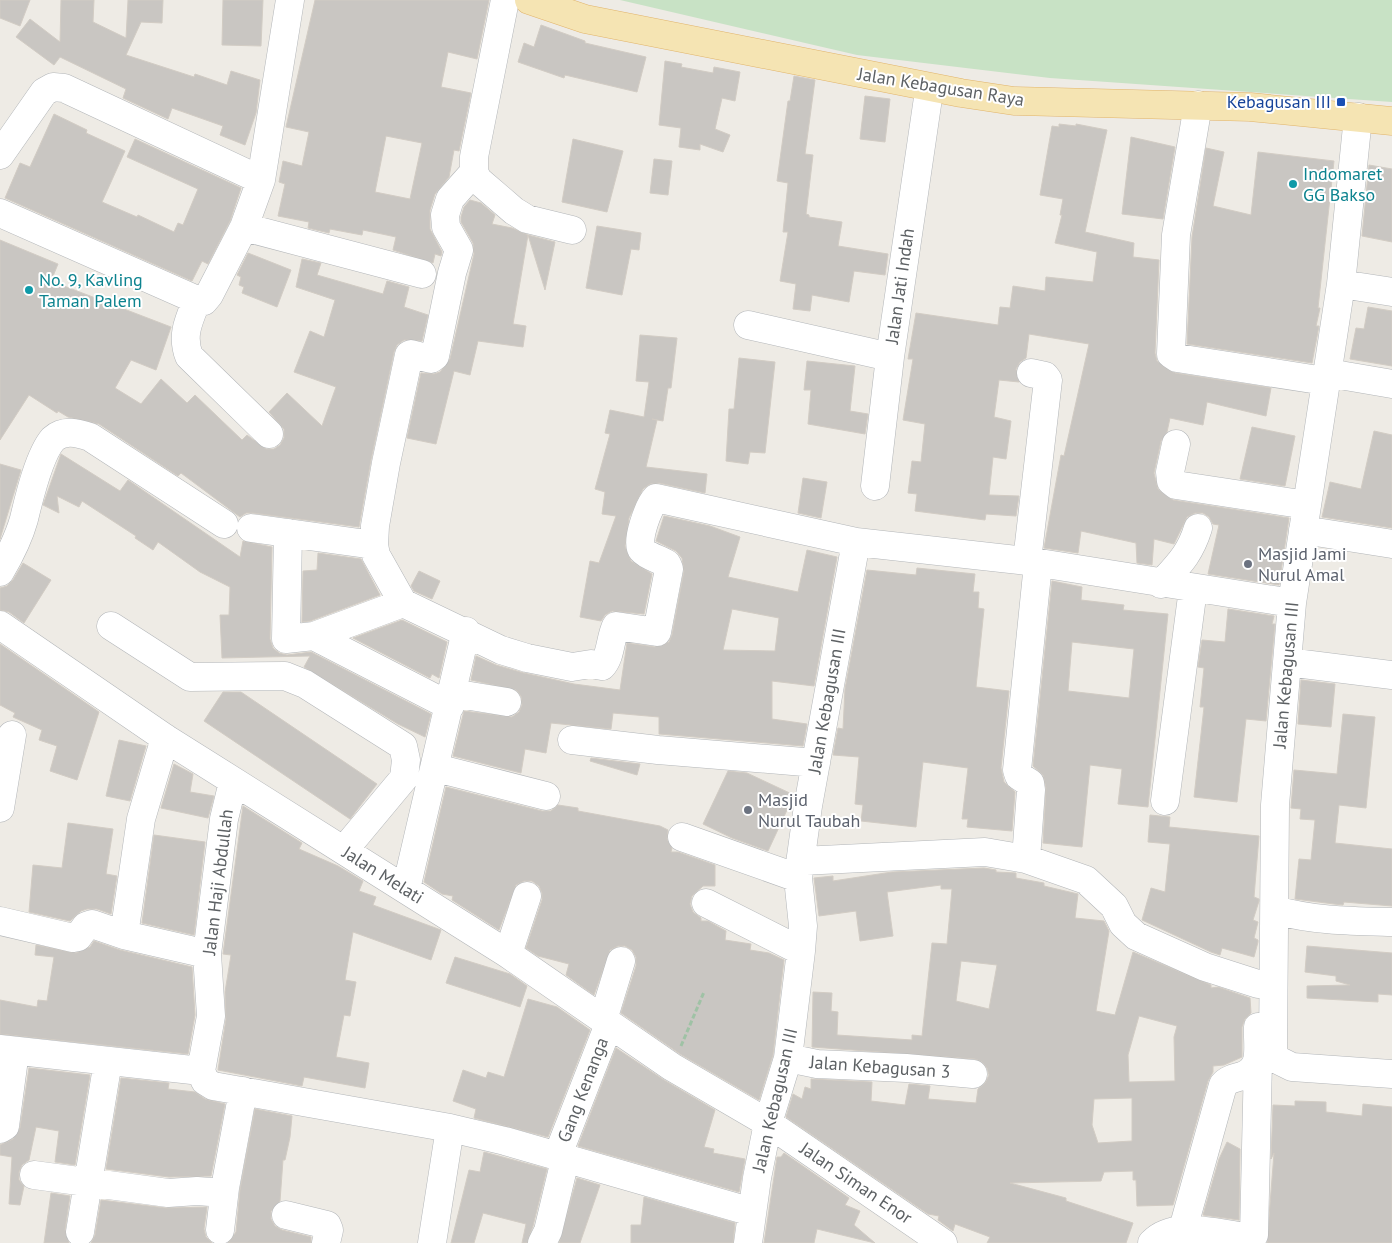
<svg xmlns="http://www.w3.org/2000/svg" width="1392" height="1243" font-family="'PT Sans',sans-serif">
  <rect width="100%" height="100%" fill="#eeebe5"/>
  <!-- green -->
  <path fill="#c8e2c5" d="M620 0H1392V102L1050 78 857 55Z"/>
  <!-- building -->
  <path fill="#c9c6c2" stroke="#d2ccc4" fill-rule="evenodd" d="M0 0H30L20 26 0 18Z
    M61 0H94L93 22 126 38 128 0H163L162 23 141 22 126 55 194 77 195 74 227 85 231 71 260 80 256 113 245 145 220 135 223 126 172 108 168 119 123 98 126 89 60 57 54 65 16 37 30 19 60 42Z
    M223 0H263L261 46 222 45Z
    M315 0H489L477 59 448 52 441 87 471 93 459 151 454 150 449 177 435 194 430 210V229L442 252 441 256 435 254 433 263 393 250 396 237 363 230 362 235 330 229 329 233 308 228 309 222 278 216 285 184 279 182 283 161 302 166 309 132 286 127ZM386 136 422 143 410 199 375 192Z
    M541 25 585 41V43L646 57 637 92 565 75 564 78 518 62 524 43 534 47Z
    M665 61 682 64 681 67 713 73 714 67 740 72 735 101 722 98 715 129 730 135 723 152 700 144V150L679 147 681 128 659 125Z
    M794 76 815 80 805 154 813 155 806 214 809 215V217L842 222 838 246 888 254 885 275 854 271 849 302 812 295 810 311 793 309 796 284 780 281 788 232H783L788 183 777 181 788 101H790Z
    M865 96 890 99 885 142 860 139Z
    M54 114 87 130 86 133 125 151 102 202 137 217 138 215 174 232 178 223 183 225 198 189 127 157 135 139 241 188 230 221 208 264 202 261 192 281 5 198 20 163 30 167Z
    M1059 124 1076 126V124L1107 130 1085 232 1134 243 1133 257 1159 260 1155 353 1157 361 1175 373 1271 388 1266 416 1207 402 1203 425 1170 418 1167 432 1161 441 1154 473 1158 489 1173 500 1289 518 1279 585 1208 574 1219 525 1213 524 1209 517 1203 513H1195L1187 517 1174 544 1154 539 1152 565 1137 563 1136 543 1081 531 1078 553 1044 548 1061 455 1064 456 1089 344 1029 334 1026 358 1020 362 1016 369 1019 382 999 380 994 417 1011 421 1006 459 993 457 989 495 1019 496 1016 516 986 514 985 520 915 511 917 494 908 493 912 461 921 462 925 424 903 420 913 359H908L916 313 998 325 1000 307 1010 308 1013 286 1045 291 1046 277 1093 282 1097 252 1055 243 1062 215H1060L1063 199 1040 195 1052 126 1059 127Z
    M1131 137 1175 147 1163 219 1122 214Z
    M573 139 623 151 607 212 562 202Z
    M1206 148 1224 152 1213 206 1251 215 1258 152 1334 161 1318 308H1320L1316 326H1319L1312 363 1187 344 1192 237Z
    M654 159 672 161 668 195 650 193Z
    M1369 165 1392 169V242L1362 236Z
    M470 200 481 203 495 215 492 224 512 228 528 235 513 324 526 326 523 347 478 341 470 375 454 371 436 444 407 438 421 373 434 374 440 372 450 359 474 254 473 243 461 222V217L464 207Z
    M597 226 641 233 639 250 631 249 622 295 586 288Z
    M528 235 555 242 545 290Z
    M0 240 58 264 51 281 171 327 156 370 131 360 115 388 141 404 161 379 187 403 195 395 242 440 247 435 266 449H274L280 445 284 438V429L269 412 287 393 322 426 336 387 294 372 310 331 324 337 335 300 296 287 302 259 321 263 317 275 383 294 387 281 409 287 404 307 428 315 422 341 404 340 397 345 394 352 371 460 359 527 253 513H246L240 517 181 473 178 476 99 424 68 417 58 411 57 413 29 395 0 440Z
    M248 253 291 270 277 307 242 293 244 287 239 285 241 277 237 275Z
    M1368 307 1392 311V366L1350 359 1356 328 1364 329Z
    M640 335 677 338 671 388H668L663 421 652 419 657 420 646 467 707 474 705 493 659 483 650 484 643 489 629 518 625 546 631 561 652 574 644 614 612 611 605 615 601 621 580 617 590 561 599 563 616 516 602 514 605 492 595 489 610 434 605 433 610 410 644 417 649 382 636 381Z
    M739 358 775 362 765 453 750 452 748 464 726 461 729 409H734Z
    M807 361 855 366 850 411 868 414 865 434 808 424 811 390H804Z
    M1252 427 1295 436 1285 486 1240 479Z
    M1374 431 1392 435V528L1322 517 1330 482 1361 489Z
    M61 454 120 491 128 480 240 557 243 541 272 547 270 639 273 648 279 653 287 655 311 652 431 714 425 737 398 724 304 667 310 656 222 658 220 615H229L230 587 200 572 158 542 153 550 135 538 136 536 82 501 79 507 57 496 59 513 43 505Z
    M0 464 21 470 0 539Z
    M803 478 827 482 821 518 798 513Z
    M664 516 710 526 740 537 728 577 798 592 807 550 837 557 814 686 772 681V719L807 724 803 746 659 734V717L613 713 611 729 551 723 546 753 525 749 521 773 453 756 464 711 512 717 519 712 522 705 521 696 516 690 471 680 476 656 496 665 524 673 574 684 620 690 627 643 655 647 669 642 672 635 684 571 682 558 676 551 656 541ZM732 609 779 618 775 651 723 650Z
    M318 553 361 559 380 595 310 621 302 622 303 571 317 570Z
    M23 563 51 580 24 623 9 612 0 610V588L7 586 13 580Z
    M917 568 975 574 973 592H979L978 608 984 609 976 687 1009 691 1001 768 1004 782 1015 792 1012 831 967 827 968 819H962L968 768 923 762 916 827 861 821 863 805 855 804 859 757 833 755 838 728 843 729 845 689 867 570 916 575Z
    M419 571 440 581 432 599 414 591 411 586Z
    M1052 581 1082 587 1081 600 1124 605 1123 610 1168 614 1148 807 1118 804 1122 769 1090 765 1082 847 1043 843 1046 788 1043 775 1033 766ZM1072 642 1134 649 1129 698 1068 691Z
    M1228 609 1274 616 1272 624H1275L1266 721 1246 719 1237 802 1194 797 1204 707H1200L1204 668 1198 667 1202 640 1225 642Z
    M402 620 447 642 439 678 432 674 430 678 353 638Z
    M0 644 99 712 77 780 50 771 57 746 39 740 42 730 13 717 15 713 0 705Z
    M1301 680 1335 684 1331 727 1298 724Z
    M223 692H241L377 784 350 819 204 721Z
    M1343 714 1375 717 1366 808 1339 805 1335 843 1392 849V906L1344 902 1343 905 1334 904 1295 899 1299 859 1311 860 1315 820 1300 819 1301 809 1291 808 1294 770 1337 774Z
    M119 740 146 746 130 801 106 796Z
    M591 758 640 764 637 775 590 761Z
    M174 764 193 774 190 792 214 796 208 818 161 808Z
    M728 771 747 773 794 795 768 851 732 838 703 824Z
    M446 787 542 811H551L558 805 578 808V811L660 826 668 830 667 839 672 848 671 852H678L715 865V886H703L692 896 690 904 693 912 701 918V921H708L726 931 725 940 751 944 750 950 769 953 784 960 773 1055 759 1100 680 1054 621 1013 636 966V957L632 950 625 946H618L610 950 594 995 566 975 569 964 538 956 526 948 542 900V893L539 886 532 881H524L516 885 499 930 452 900 453 896 442 894 424 882Z
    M243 806 302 843 299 849 338 866 363 881 359 891 376 897 373 905 441 930 431 960 353 932 345 980 356 982 350 1016 344 1015 336 1057 369 1063 365 1088 304 1077 302 1086 218 1070 226 1019 225 992 231 955 223 954Z
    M1150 815 1170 817 1169 827 1259 836 1254 897 1259 899V901L1253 920 1258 922 1254 938 1258 940V942L1254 957 1222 948 1220 955 1211 952 1142 920 1151 888 1165 892 1170 844 1148 842Z
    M68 823 113 829 106 874 117 876 111 914 97 909H87L81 911 70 921 29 912 33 865 62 868Z
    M154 835 205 842 194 935 142 923Z
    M984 868 996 870V872L1016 873V878L1044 883V886L1078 894 1075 918 1104 921 1109 931 1096 1011 1115 1015 1133 952 1211 985V988L1218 987 1250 998 1251 1013 1245 1019 1242 1027V1057L1224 1065 1213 1066V1072L1208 1081 1173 1205 1137 1206 1136 1180H1133V1171L1104 1172 1101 1181 1010 1183 1066 1198V1201L1133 1223 1126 1243H987L990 1237 955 1224 953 1231 938 1220 939 1216 928 1214 786 1117 793 1094 802 1099 805 1087 811 1089V1079L872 1082 871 1101 905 1105 909 1084 930 1086 928 1099 976 1103 978 1089 985 1083 989 1075 987 1068 982 1062 975 1059 812 1047 813 992 832 993 831 1011 838 1012 837 1035 912 1040V1035L922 1036 932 943 947 944 952 889H941V885L887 892 893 936 860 941 856 911 819 916 814 878 833 876V881L892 872ZM961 961 997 965 989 1009 956 1001ZM1139 1016 1177 1026 1174 1037 1175 1081 1129 1082 1128 1055ZM1132 1098V1141L1098 1143 1092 1125 1094 1099Z
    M94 941 120 950 192 967 195 1015 188 1054 0 1034V1000L37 1007 38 1000 47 1001 54 957 35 955 36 945 76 953 90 947Z
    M1307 946 1392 953V995L1378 994V1002L1307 998V986L1350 985 1336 981V976L1305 972Z
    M455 957 510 974 527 986 520 1007 446 983Z
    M528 999 557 1007 590 1030 548 1137 474 1118 476 1109 453 1101 463 1070 486 1078 488 1072 504 1077Z
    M616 1048 664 1080 715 1110 704 1147 714 1149 713 1153 745 1159 739 1192 578 1146Z
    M29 1068 90 1075 75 1165 55 1162 59 1131 36 1127 29 1160 22 1165 19 1172V1180L24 1186 20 1205 9 1204 12 1157 0 1155V1145L13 1139 20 1128Z
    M121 1078 169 1083 168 1089 195 1092 205 1099 225 1104 211 1176 169 1177 106 1169Z
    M1295 1101 1326 1102V1112L1362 1116 1363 1104 1392 1107V1243H1267L1274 1153 1271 1159 1273 1105 1295 1106Z
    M255 1109 292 1116 290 1137 285 1160H283L280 1201 271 1211V1219L275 1226 282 1230 311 1237V1243H228L236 1232 240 1190Z
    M1227 1142 1240 1149 1239 1220 1203 1215 1219 1159Z
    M484 1152 547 1169 533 1226 527 1243H522L526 1224 483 1213 474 1243H451L469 1170 480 1172Z
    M784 1153 849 1198 845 1205 860 1211 854 1225 875 1243 817 1229 814 1243H764L777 1157H781Z
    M577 1178 600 1185 580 1243H559Z
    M51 1193 70 1196 65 1230 69 1243H44Z
    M644 1197 735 1223 733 1243H631V1225H641Z
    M101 1200 166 1208 207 1207 204 1229 206 1237 212 1243H91L95 1235Z"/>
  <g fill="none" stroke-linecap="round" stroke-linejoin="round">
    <!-- minor casing -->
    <g stroke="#b3b6b9" stroke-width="29">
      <path id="minor" d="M505 0 474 157V172L478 180 514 211 527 219 572 230
        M1198 105 1176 235 1171 354 1177 358 1325 381
        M1358 117 1341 284 1292 603 1275 805 1273 1051 1276 1059 1292 1067 1392 1074
        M0 155 44 92 53 87 64 88 261 180
        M474 172 450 199 445 215 446 227 459 250 452 273 435 356 431 359 411 354 409 355 386 463 375 526 374 545 376 555 403 603 501 650 527 658 572 667 591 664 602 666C611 657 610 638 616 626L657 632 669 569 667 564C660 559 648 557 642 550 635 542 649 505 656 498L856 542 1027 561 1292 603
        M0 213 197 300 204 301 209 295 244 227 261 180 290 0
        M244 227 422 274
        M1341 284 1392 292
        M197 300C189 320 181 335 189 356L269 434
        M748 325 890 357
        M1328 373 1392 384
        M1176 444 1170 472 1171 481 1176 485 1307 505
        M875 486 890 357 928 98 927 87
        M251 528 374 545
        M1303 530 1392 544
        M288 533 286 639 314 636 450 706
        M1027 561 1048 380 1045 376 1031 373
        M0 572C10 555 19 537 24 519 29 498 39 455 53 439 64 429 78 433 90 437L224 524
        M1161 584C1179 564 1190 554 1198 528
        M0 625 165 738 508 954 672 1067 768 1123 943 1243
        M111 626 190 677 285 676 305 684 403 746 406 760 404 778 344 850
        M314 636 403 603
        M1287 662 1392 675
        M452 693 507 702
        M572 740 658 750 816 763
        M436 768 546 796
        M1165 801 1193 589
        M0 808 12 735
        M682 837 798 878
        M1026 859 1031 790 1030 783 1019 776 1017 770 1038 564
        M801 861 985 852 1026 859 1086 880 1114 906 1123 924 1136 936 1205 967 1258 984
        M406 889 466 631
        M706 903 801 951
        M1275 910C1314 921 1352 921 1392 922
        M0 921 73 938 78 937 86 926 92 924 124 935 207 954
        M124 935 141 819 165 738
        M508 954 527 896
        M603 1020 621 961
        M0 1049 201 1071
        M788 1058 817 1064 906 1068 973 1074
        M201 1071 205 1081 213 1086 450 1128 432 1243
        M201 1071 211 1016 207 954 224 819 233 782
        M450 1128 505 1141 752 1212
        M0 1129 5 1126 15 1051
        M557 1157 609 1024
        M34 1175 168 1193 197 1191 224 1193
        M286 1215 327 1225 329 1230 326 1243
        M1183 1229 1223 1085C1228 1079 1235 1078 1242 1076 1264 1068 1257 1047 1258 1027
        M220 1230 225 1188 243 1091
        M80 1232 108 1061
        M1254 1235 1258 1061
        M542 1243 548 1231 565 1160
        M748 1243 757 1178 768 1123 788 1058 801 951 803 926 798 878 808 806 856 542
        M1152 1243C1175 1219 1218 1234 1247 1237L1254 1235"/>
    </g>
    <!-- major casing -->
    <g stroke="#e1b46b" stroke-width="29">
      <path id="major" d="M529 0 585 19 961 93 1014 101 1250 107 1392 121"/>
    </g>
    <!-- path -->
    <path stroke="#9fc2a5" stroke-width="3" stroke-dasharray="5 2.5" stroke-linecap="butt" d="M681 1046 704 992"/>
    <!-- minor -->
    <use href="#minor" stroke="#fff" stroke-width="28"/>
    <!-- major -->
    <use href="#major" stroke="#f5e4b3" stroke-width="28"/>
  </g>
  <!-- markers -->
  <rect fill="#1a4fb4" stroke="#fff" stroke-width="2" x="1336" y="97" width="10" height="10" rx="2.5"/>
  <g fill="#0f9aa8" stroke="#fff" stroke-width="2">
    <circle cx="1293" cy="184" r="5"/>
    <circle cx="29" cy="290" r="5"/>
  </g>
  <g fill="#6b7280" stroke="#fff" stroke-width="2">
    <circle cx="1248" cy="564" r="5"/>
    <circle cx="748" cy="810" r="5"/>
  </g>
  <g text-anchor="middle" stroke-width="4" stroke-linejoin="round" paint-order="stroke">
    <!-- street labels -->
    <g font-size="18" fill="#5d6164" stroke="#fff">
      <text transform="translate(941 87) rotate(9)" y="6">Jalan Kebagusan Raya</text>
      <text transform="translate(900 286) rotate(-82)" y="6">Jalan Jati Indah</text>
      <text transform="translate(1286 675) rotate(-85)" y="6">Jalan Kebagusan III</text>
      <text transform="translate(827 701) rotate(-80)" y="6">Jalan Kebagusan III</text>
      <text transform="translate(383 875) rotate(32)" y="6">Jalan Melati</text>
      <text transform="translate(218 882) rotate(-83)" y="6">Jalan Haji Abdullah</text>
      <text transform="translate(880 1067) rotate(4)" y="6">Jalan Kebagusan 3</text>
      <text transform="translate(583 1090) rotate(-69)" y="6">Gang Kenanga</text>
      <text transform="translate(775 1100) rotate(-77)" y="6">Jalan Kebagusan III</text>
      <text transform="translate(856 1183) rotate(34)" y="6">Jalan Siman Enor</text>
    </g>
    <!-- transit labels -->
    <g font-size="18" fill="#164399" stroke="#fff" text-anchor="end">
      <text x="1331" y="108">Kebagusan III</text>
    </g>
    <!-- culture labels -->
    <g font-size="18" fill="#0d838f" stroke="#fff" text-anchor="start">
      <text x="1303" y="180">Indomaret<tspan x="1303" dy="21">GG Bakso</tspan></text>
      <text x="39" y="286">No. 9, Kavling<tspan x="39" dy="21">Taman Palem</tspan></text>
    </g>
    <!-- worship labels -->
    <g font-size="18" fill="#5b616d" stroke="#fff" text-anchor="start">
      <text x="1258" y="560">Masjid Jami<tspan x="1258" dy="21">Nurul Amal</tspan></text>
      <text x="758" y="806">Masjid<tspan x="758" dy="21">Nurul Taubah</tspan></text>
    </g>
  </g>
</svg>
